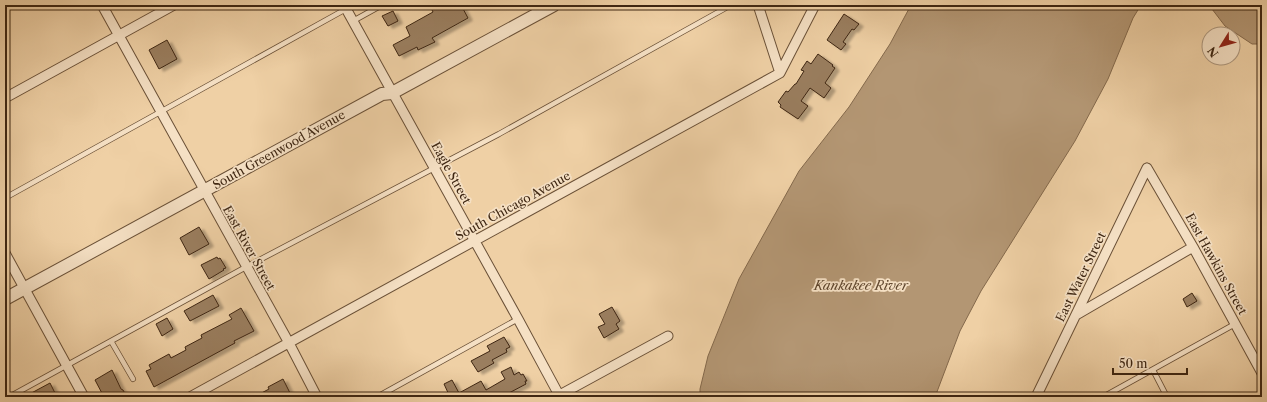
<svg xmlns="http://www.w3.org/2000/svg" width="1267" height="402" font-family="'Libre Caslon Text',serif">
  <defs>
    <filter id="shadow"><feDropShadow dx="4.5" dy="2.5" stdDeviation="1" flood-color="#0004"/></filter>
  </defs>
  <rect width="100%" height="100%" fill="#efd0a5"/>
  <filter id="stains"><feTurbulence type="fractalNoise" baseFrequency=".005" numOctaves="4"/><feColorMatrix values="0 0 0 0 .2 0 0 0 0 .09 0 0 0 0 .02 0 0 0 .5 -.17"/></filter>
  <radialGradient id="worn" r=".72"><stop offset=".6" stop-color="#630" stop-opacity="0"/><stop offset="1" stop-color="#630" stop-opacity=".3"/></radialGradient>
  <!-- water -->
  <path fill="#b39673" stroke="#84694c" d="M911 5H1141L1133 18 1108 79 1075 141 981 291 960 331 935 397H700V389L708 356 739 279 799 171 849 107 890 44Z
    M1213 5H1262V44H1252L1225 26 1212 9Z"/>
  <!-- building -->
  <path fill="#9a7e5e" stroke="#3e2612" filter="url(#shadow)" d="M438 5H461L468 18 432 38 435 42 418 50 417 47 399 56 393 45 410 36 406 27 433 12 431 8Z
    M393 11 398 21 388 26 382 16Z
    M844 14 859 24 854 30 852 29 843 42 846 44 841 50 827 40Z
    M167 40 177 59 159 69 149 50Z
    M818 54 833 65 832 66 835 68 825 83 831 88 824 98 810 88 801 101 808 106 798 119 780 107 781 105 778 102 786 91 788 92 795 84H796L804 71 801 70 807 61 811 64Z
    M199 227 209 244 189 255 180 238Z
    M217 257 218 259 220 258 226 268 223 269 224 270 209 279 201 265Z
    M1192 293 1197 301 1187 307 1183 299Z
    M213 295 219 306 190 321 184 311Z
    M612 307 620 321 616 324 619 329 604 338 598 327 605 324 599 314Z
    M241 308 254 331 234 341 235 343 154 387 146 371 151 369 149 365 169 354 171 358 186 350 185 347 202 338 201 335 232 319 229 315Z
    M167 318 173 329 162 336 156 324Z
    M504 337 510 347 506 349 507 352 492 360 494 363 478 372 471 361 490 351 487 346Z
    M511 367 514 375 519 372 521 375 523 374 527 381H525L526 384 509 393 511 397H450L444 384 452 380 459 393 481 381 486 390 505 379 501 372Z
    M112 370 121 389 123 390 127 397H104L95 380Z
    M283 379 292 397H254L269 389 268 387Z
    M50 383 57 397H24Z"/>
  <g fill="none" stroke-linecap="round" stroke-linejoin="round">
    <!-- service casing -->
    <g stroke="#6a5037" stroke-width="6">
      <path id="service" d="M353 21 382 5
        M5 198 346 9
        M111 341 133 379
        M1153 370 1167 397
        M9 397 246 267 499 134 731 5
        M377 397 518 319
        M1103 397 1235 324"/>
    </g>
    <!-- minor casing -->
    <g stroke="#6a5037" stroke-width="11">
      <path id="minor" d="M102 5 289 343 317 397
        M344 5 518 319 559 395
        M758 5 780 73
        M5 98 174 5
        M1147 168 1193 247 1262 373
        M5 253 84 397
        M1076 315 1193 247
        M190 397 780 73 815 5
        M556 397 668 336
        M1036 397 1147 168"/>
    </g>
    <!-- tertiary casing -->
    <g stroke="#6a5037" stroke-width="14">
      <path id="tertiary" d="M5 299 382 94 392 93 554 5"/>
    </g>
    <!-- service -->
    <use href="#service" stroke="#f5e0c4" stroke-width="4.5"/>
    <!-- minor -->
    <use href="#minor" stroke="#f5e0c4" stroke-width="9"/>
    <!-- tertiary -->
    <use href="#tertiary" stroke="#f5e0c4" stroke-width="12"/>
  </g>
  <g text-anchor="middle" stroke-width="3.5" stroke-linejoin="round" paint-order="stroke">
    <!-- street labels -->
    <g font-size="12" fill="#3e2612" stroke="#f5e0c4">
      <text transform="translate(279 150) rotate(-29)" y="4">South Greenwood Avenue</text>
      <text transform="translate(451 173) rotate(61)" y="4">Eagle Street</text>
      <text transform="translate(513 206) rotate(-29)" y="4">South Chicago Avenue</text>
      <text transform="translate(249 248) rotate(61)" y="4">East River Street</text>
      <text transform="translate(1216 264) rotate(61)" y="4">East Hawkins Street</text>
      <text transform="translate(1081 277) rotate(-64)" y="4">East Water Street</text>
    </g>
    <!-- water labels -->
    <g font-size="13" font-style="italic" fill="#61482f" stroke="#f5e0c4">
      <text x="861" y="290">Kankakee River</text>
    </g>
  </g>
  <!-- margin -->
  <rect width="1267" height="402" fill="none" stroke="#efd0a5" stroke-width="20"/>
  <rect x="6" y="6" width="1255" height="390" fill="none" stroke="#3e2612" stroke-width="2"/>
  <rect x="10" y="10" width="1247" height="382" fill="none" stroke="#3e2612"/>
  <!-- north arrow -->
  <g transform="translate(1221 46) rotate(233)"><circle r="19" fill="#f5e0c4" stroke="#ac967d"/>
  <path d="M0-3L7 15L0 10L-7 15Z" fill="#8f2418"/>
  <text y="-6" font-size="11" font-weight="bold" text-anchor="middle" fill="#3e2612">N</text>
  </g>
  <!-- scale -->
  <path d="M1113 368v6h74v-6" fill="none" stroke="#3e2612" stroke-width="2"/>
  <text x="1119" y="368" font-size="12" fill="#3e2612" stroke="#f5e0c4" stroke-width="3" paint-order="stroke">50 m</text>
  <rect width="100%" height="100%" filter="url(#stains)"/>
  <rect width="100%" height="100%" fill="url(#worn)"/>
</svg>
